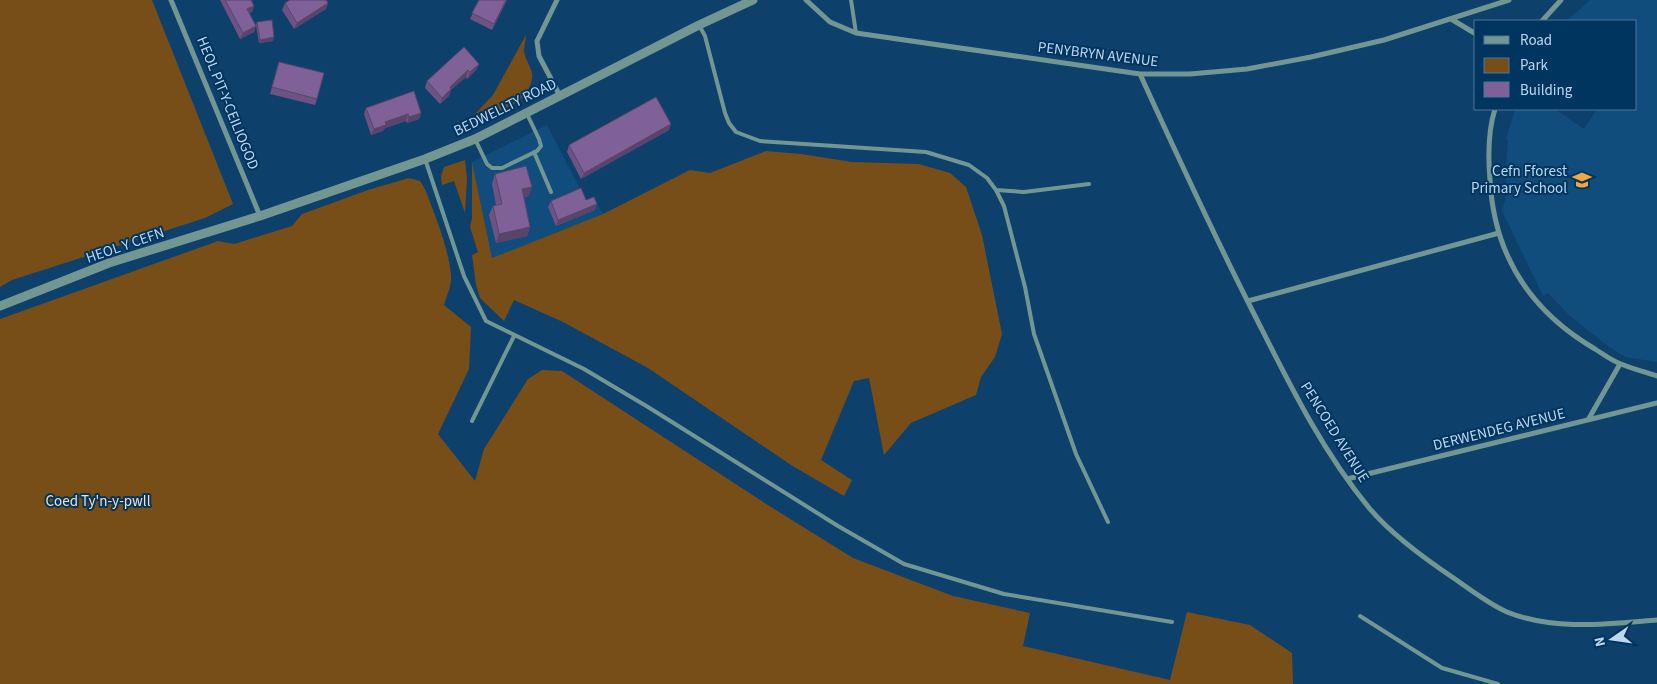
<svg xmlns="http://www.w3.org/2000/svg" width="1657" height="684" font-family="'Source Sans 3',sans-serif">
  <rect width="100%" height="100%" fill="#0d406b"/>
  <!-- built -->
  <path fill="#114d7c" d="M1590 0H1657V362L1625 357 1605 344 1568 314 1548 293 1543 296 1502 211 1507 193 1506 167 1508 140 1506 139 1515 109H1555L1584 129 1597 109H1636V21H1571L1568 20Z
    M547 125 587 202 595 199 603 214 492 258 472 162Z"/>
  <!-- green -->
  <path fill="#774e18" d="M0 0H152L233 204 205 218 12 280 0 287Z
    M526 35C526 40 524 46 524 51 525 59 530 65 532 73 534 84 524 97 516 103L459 131 493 95Z
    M766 151 801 154 852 162 919 164 950 173 966 187 982 235 1002 334 995 357 981 377 976 395 911 423 884 455 869 378 854 381 821 460 852 480 844 496 791 465 648 368 563 322 514 300 504 321 480 298 476 285 472 255 478 252 470 227 472 218V162L492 258 603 214 690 170 710 173Z
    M465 160 467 178 465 213 454 181 442 185 441 176 444 167Z
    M409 178 420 181 425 189C435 216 448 245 451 275 452 285 447 295 444 305L471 327 469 369 438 434 475 481 484 449 528 379 542 370 562 371 771 507 853 558 953 596 1030 613 1023 646 1170 680 1187 612 1250 625 1292 653 1293 684H0V319L218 241 234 244 292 226 302 214 368 190Z"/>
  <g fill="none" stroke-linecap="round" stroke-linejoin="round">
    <!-- service -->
    <path stroke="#729793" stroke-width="4" d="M851 0 856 33
      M699 25 705 36 725 113 729 123 736 132 760 141 926 152 969 165 987 178 996 190 1024 192 1089 184
      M475 139 487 164 492 168H502L537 151 541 146 539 139 527 114
      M534 152 551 192
      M425 159 464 276 486 321 584 369 648 407 838 526 904 564 1004 594 1172 622
      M996 190 1004 206 1025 287 1034 334 1076 454 1108 522
      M472 421 514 336
      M1360 616 1442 668 1498 684"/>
    <!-- minor -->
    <path stroke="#729793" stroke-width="5" d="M171 0 260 216
      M557 0 537 41 539 56 560 96
      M806 0 830 22 856 33 1140 74H1190L1247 69 1311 57 1384 40 1509 0
      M1451 19 1476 34
      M1542 21 1561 0
      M1140 74C1176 153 1212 231 1251 308 1286 377 1320 449 1370 509 1393 536 1425 559 1455 579 1471 590 1489 604 1507 612 1554 631 1607 624 1657 620
      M1495 109C1488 131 1488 157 1490 180 1494 255 1530 311 1595 349 1603 354 1612 361 1621 364 1633 369 1645 372 1657 376
      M1248 301 1499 233
      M1588 420 1620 364
      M1347 479 1657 403"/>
    <!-- tertiary -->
    <path stroke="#729793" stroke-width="9" d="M0 306 109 263 260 216 425 159 475 139 699 25 753 0"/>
  </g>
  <!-- wall -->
  <path fill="#6d5383" d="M220 0H251L254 6 252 12 249 13 256 26 254 32 240 39Z
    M479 0H507L492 30 470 19Z
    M285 3H328L326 9 294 29 282 10Z
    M257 22 273 41 259 43 256 25Z
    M279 62 317 99 315 105 270 94Z
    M479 64 476 70 467 79 466 77 451 90 449 96 440 104 425 88 427 81Z
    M366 108 421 113 419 119 407 123 406 121 385 128 383 131 371 135 364 114Z
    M669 130 581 179 567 152 569 145Z
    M495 174 529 196 524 197 530 227 527 236 496 243 489 215 493 206 496 205 492 184Z
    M586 200 595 210 556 226 548 207 551 201Z"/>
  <!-- shaded-wall -->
  <path fill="#59446a" d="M506 0H507L492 30 494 24Z
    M328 3 326 9 294 29 297 23Z
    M254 6 252 12 245 16 247 9Z
    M256 26 254 32 240 39 243 33Z
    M274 37 273 41 259 43 260 40Z
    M479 64 476 70 467 79 470 72Z
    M468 70 466 77 451 90 449 96 440 104 442 98 450 87Z
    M421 113 419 119 407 123 409 117Z
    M408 114 406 121 385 128 383 131 371 135 374 129 385 122Z
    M671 124 669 130 581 179 584 173Z
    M532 187 529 196 519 198 522 189Z
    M597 204 595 210 556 226 558 220Z
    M530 227 527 236 496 243 499 234Z"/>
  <!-- building -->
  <path fill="#7f6198" stroke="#59446a" d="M225 0H251L254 6 247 9 256 26 243 33Z
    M290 0H326L328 3 297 23 285 3Z
    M479 0H506L494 24 472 13Z
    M272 20 274 37 260 40 257 22Z
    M464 47 479 64 470 72 468 70 450 87 451 89 442 98 427 81Z
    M279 62 324 73 317 99 272 87Z
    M414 91 421 113 409 117 408 114 385 122 386 125 374 129 366 108Z
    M656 97 671 124 584 173 569 145Z
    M526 166 532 187 522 189 530 227 499 234 493 206 502 204 495 174Z
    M581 188 586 200 594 197 597 204 558 220 551 201Z"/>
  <!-- icons -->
  <defs>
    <g id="school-bare" transform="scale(1.5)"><path d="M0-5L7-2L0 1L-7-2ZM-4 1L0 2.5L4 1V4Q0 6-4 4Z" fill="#f2a542" stroke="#00355f" stroke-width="2.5" paint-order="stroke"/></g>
  </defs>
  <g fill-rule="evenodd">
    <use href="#school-bare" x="1582" y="180"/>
  </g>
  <g text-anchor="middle" stroke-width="4" stroke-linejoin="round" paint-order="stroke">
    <!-- street labels -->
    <g font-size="15" fill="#bed7f1" stroke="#00355f">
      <text transform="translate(1098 54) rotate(7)" y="5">PENYBRYN AVENUE</text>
      <text transform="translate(228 103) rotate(68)" y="5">HEOL PIT-Y-CEILIOGOD</text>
      <text transform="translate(505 107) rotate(-26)" y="5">BEDWELLTY ROAD</text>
      <text transform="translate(125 245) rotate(-19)" y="5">HEOL Y CEFN</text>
      <text transform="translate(1499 429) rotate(-14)" y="5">DERWENDEG AVENUE</text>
      <text transform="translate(1335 432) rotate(58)" y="5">PENCOED AVENUE</text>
    </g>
    <!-- poi labels -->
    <g font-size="15" fill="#bed7f1" stroke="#00355f" text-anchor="end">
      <text x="1567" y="176">Cefn Fforest<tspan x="1567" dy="17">Primary School</tspan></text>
    </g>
    <!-- park labels -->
    <g font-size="15" fill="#fadfc2" stroke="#00355f">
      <text x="98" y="506">Coed Ty'n-y-pwll</text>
    </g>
  </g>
  <!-- legend -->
  <rect x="1474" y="20" width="162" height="90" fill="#00355f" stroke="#4c7699"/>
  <rect x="1484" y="36" width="25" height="8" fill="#729793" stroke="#4c7699"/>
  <text x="1520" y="45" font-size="15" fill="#bed7f1">Road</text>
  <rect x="1484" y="58" width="25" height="15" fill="#774e18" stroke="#4c7699"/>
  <text x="1520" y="70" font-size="15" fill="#bed7f1">Park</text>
  <rect x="1484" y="82" width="25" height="15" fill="#7f6198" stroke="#4c7699"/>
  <text x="1520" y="95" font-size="15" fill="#bed7f1">Building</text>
  <!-- north arrow -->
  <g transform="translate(1612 639) rotate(257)" stroke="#00355f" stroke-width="4" paint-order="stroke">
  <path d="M0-4L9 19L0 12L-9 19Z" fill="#bed7f1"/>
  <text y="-8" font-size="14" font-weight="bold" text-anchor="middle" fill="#bed7f1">N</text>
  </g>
</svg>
